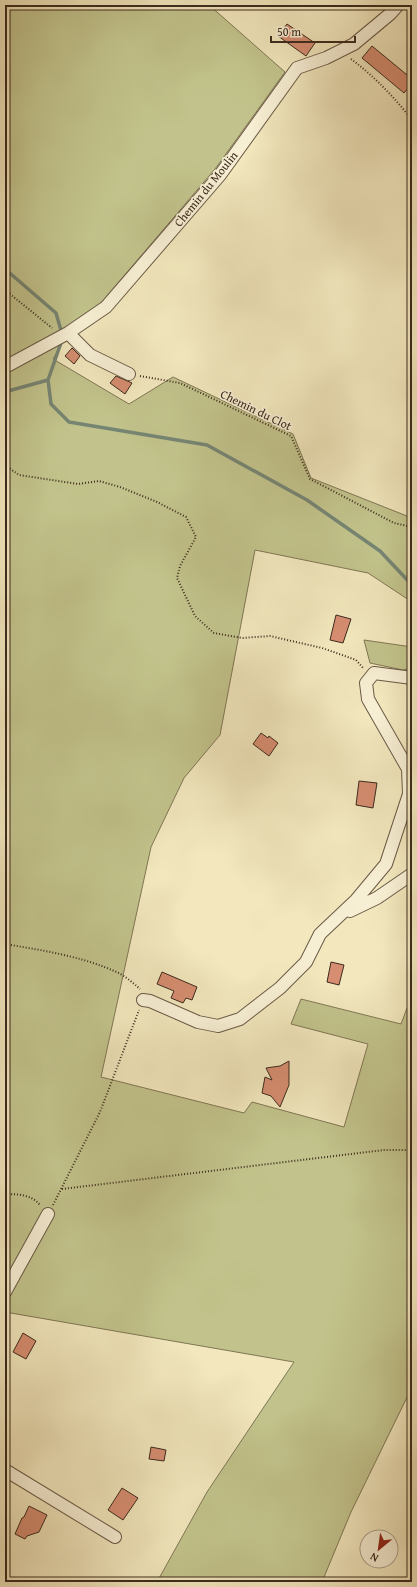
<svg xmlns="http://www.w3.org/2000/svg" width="417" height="1587" font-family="'Gentium Book Plus',serif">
  <rect width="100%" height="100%" fill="#f2e7bd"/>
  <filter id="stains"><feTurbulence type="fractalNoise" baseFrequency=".005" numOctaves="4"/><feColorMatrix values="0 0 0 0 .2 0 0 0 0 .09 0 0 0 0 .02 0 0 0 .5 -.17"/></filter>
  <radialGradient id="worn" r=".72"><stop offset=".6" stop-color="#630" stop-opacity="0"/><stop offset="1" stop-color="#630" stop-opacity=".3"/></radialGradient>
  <!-- green -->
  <path fill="#c2c38c" stroke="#7f7654" d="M5 5H209L285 72 215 169 88 318 68 333 53 359 129 404 173 377 293 434 311 478 412 518V604L409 600 368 573 255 550 220 735 184 778 151 847 101 1077 244 1113 252 1102 344 1127 368 1044 291 1024 301 999 401 1024 412 995V1387L351 1512 322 1582H157L207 1492 294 1362 5 1312Z
    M364 640 412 647V668L403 670 370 663Z"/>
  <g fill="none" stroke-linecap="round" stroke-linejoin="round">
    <!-- stream -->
    <path stroke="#768573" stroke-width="3.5" d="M5 269 56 313 62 334
      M48 380 62 340
      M5 391H8L48 380 51 404 69 422 207 445 307 500 380 551 412 585"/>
  </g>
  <!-- building -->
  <path fill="#d68d71" stroke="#3c2a1d" d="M287 24 315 43 306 56 278 36Z
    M372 46 412 79V83L404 93 362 58Z
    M72 348 80 356 74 364 65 356Z
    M116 376 132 383 125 394 110 383Z
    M336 615 351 619 343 643 330 640Z
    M261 733 268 738 269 736 278 743 269 756 253 744Z
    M359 781 377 783 373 808 356 805Z
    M331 962 344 965 339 985 327 982Z
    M162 972 197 987 192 1000 186 998 183 1003 171 998 174 991 157 984Z
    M289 1061V1085L280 1107 271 1096 262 1093 265 1077 272 1080 266 1068 280 1066Z
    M23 1333 36 1341 26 1359 13 1352Z
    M151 1447 166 1450 164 1461 149 1459Z
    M122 1488 138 1498 123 1520 108 1510Z
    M29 1506 47 1515 39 1532 27 1536 25 1539 15 1534 22 1518 24 1517Z"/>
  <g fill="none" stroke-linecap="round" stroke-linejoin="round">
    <!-- minor casing -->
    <g stroke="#6a5945" stroke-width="14">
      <path id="minor" d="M68 333 90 355 129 374
        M5 367 68 333 106 307 220 175 297 68 326 58 354 44 390 14 398 5
        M350 911 377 898 412 874
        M143 1000 150 1001 198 1022 218 1026 240 1019 280 988 306 962 320 934 356 900 386 864 409 794 408 769 368 699 366 683 374 673 412 678
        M5 1292 48 1214
        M5 1470 115 1537"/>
    </g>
    <!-- path -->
    <path stroke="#3c2a1d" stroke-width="2" stroke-dasharray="1 2" stroke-linecap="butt" d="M351 59C374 76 395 98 412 120
      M5 290 52 328
      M140 376 180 383 291 436 310 479 394 523 412 527
      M5 465 19 475 78 484 99 481 120 487 157 502 186 517 196 537 180 566 177 578 195 616 214 633 242 638 270 636 322 648 356 660 364 669
      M5 944C41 950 79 956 112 970 123 974 132 982 140 989
      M62 1189 384 1150H412
      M5 1195C17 1193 32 1195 40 1205
      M53 1205 100 1112 139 1010"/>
    <!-- minor -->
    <use href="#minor" stroke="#f7efd4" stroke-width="12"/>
  </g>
  <g text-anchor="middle" stroke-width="3.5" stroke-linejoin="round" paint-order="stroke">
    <!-- street labels -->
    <g font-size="12" fill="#3c2a1d" stroke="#f7efd4">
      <text transform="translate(206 189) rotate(-51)" y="4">Chemin du Moulin</text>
      <text transform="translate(256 410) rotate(26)" y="4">Chemin du Clot</text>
    </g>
  </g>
  <!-- margin -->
  <rect width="417" height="1587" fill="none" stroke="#f2e7bd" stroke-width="20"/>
  <rect x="6" y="6" width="405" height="1575" fill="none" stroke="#3c2a1d" stroke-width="2"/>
  <rect x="10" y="10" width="397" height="1567" fill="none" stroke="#3c2a1d"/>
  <!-- north arrow -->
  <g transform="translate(379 1549) rotate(209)"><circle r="19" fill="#f7efd4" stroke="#aca08b"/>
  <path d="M0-3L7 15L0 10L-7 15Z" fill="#8f2418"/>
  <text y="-6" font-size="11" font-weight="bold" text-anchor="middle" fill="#3c2a1d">N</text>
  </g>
  <!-- scale -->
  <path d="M271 36v6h84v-6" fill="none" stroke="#3c2a1d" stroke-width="2"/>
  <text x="277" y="36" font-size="12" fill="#3c2a1d" stroke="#f7efd4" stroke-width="3" paint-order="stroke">50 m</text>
  <rect width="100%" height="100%" filter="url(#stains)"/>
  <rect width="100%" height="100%" fill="url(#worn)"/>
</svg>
